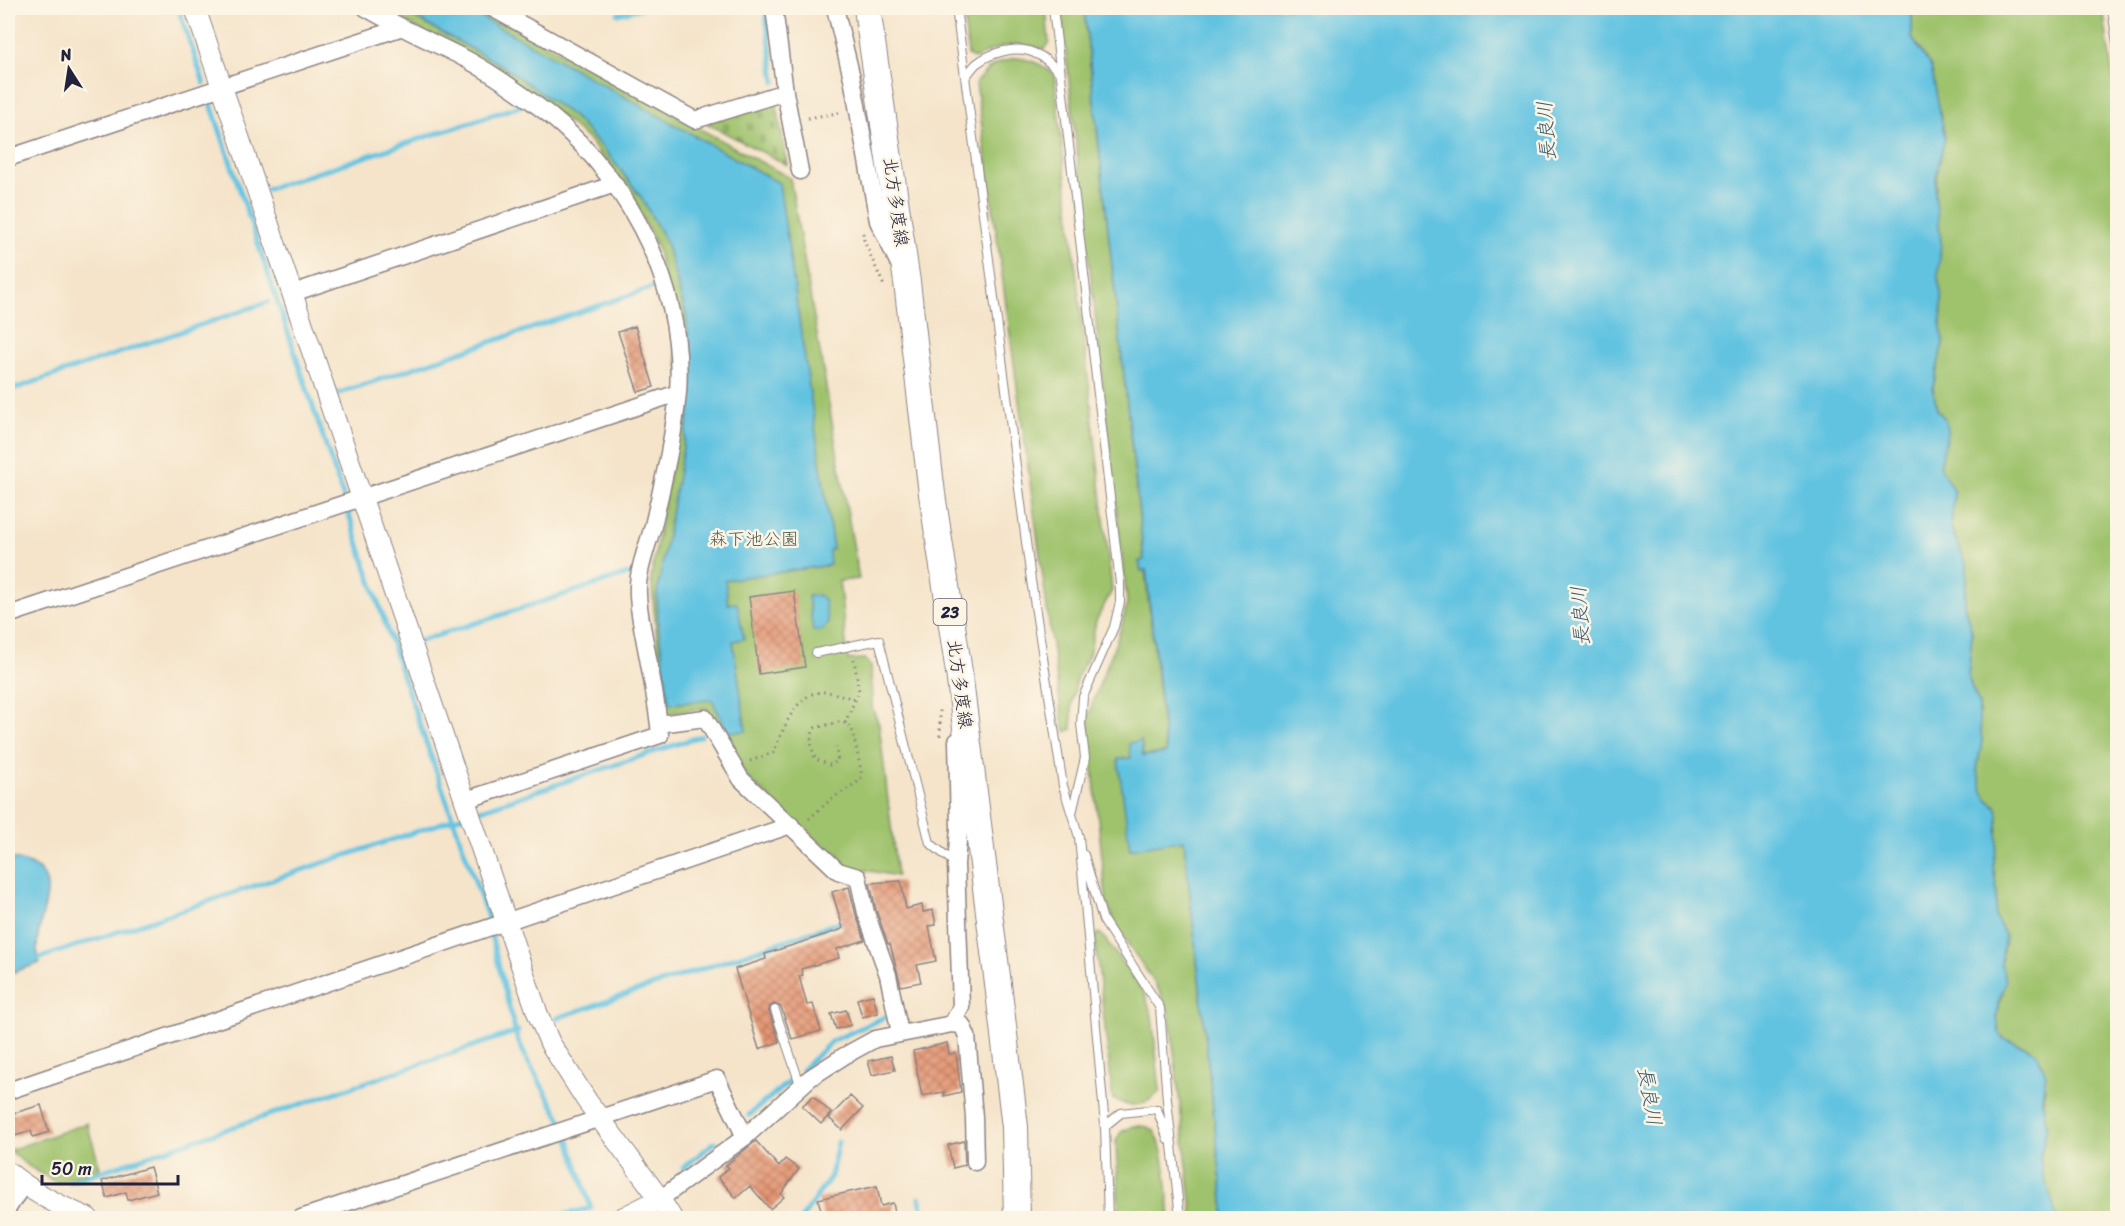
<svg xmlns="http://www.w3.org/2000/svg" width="2125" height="1226" font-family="Sriracha,'Klee One',sans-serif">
  <defs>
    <pattern id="cemetery-stones" width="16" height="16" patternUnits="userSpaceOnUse" patternTransform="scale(1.5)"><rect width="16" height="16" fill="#9fc26c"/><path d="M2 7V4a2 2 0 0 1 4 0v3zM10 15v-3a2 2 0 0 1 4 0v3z" fill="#89a65e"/></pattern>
    <pattern id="building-cross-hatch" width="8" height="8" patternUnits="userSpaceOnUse" patternTransform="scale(1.5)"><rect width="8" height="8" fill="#e49572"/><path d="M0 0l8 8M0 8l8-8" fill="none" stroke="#b8795f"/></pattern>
  </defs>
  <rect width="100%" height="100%" fill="#fcf5e5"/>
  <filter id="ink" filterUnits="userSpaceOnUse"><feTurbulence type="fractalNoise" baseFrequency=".0167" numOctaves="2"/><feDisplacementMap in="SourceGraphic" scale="12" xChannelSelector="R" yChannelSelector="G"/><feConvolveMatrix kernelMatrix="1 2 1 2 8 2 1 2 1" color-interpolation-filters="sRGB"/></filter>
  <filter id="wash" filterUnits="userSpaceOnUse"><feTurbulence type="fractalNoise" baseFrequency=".008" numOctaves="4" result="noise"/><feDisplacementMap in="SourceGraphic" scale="24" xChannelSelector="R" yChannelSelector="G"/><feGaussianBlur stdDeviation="1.35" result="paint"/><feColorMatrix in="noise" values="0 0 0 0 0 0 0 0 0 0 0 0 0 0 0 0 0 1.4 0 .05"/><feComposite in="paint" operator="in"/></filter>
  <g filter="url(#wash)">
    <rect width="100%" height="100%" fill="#f5e4ca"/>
    <!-- green -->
    <path fill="#9fc26c" stroke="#607254" stroke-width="1.5" d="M382 8H480L790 178 859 579 839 581 848 660 865 659 871 666 872 708 879 724 897 876 843 866 746 776 727 738 707 708 664 714 651 577 683 390 658 250 634 199 589 140 534 94Z
      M963 8H1046L1049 43 1044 50C1019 40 998 45 975 59L968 55Z
      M1061 8H1084L1144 560 1140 561 1145 570 1166 753 1143 756 1141 741 1131 758 1130 849 1184 839 1225 1218H1193L1170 1018C1159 974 1117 943 1106 898L1088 719C1098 679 1120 644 1127 602Z
      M1912 8H2103L2118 117 2117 1218H2056C2052 1198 2043 1181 2040 1161 2039 1148 2047 1136 2046 1124 2044 1111 2041 1101 2045 1088L2024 1046 2004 1039 1999 1032 1997 1018 1998 1005 2003 992 2001 964 2005 935 1995 916 1997 891 1993 866 1997 845V807L1987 799 1982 789 1977 770 1982 740 1979 720V704L1972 688 1968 675 1972 632 1964 605 1967 580 1960 548 1951 528 1954 492 1940 467 1944 418 1937 410 1933 388 1943 342 1941 327 1942 297 1938 279 1935 194 1939 159 1935 88 1931 67 1912 38Z
      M1015 58C1031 59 1041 64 1054 74L1112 590 1096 621 1089 655 1077 677 1072 704V729L1066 732 1063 726 976 83C989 66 994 63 1015 58Z
      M1099 933 1102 935 1144 992 1152 1016 1160 1091C1146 1107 1131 1109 1113 1099L1095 938Z
      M87 1123 100 1168 57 1183 25 1164 10 1150Z
      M1133 1126C1140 1126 1146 1125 1152 1129 1165 1139 1168 1200 1170 1218H1119L1116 1141 1121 1132Z"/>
    <!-- cemetery -->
    <path fill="url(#cemetery-stones)" stroke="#607254" stroke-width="1.5" d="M776 100 787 165 706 123Z"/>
    <!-- water -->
    <path fill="#62c3e1" stroke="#42728e" stroke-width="1.5" d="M397 8H465L779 183 833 549 829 550 830 565 725 580 728 604 737 603 744 639 733 641 746 731 728 732 712 700 669 704 658 624 657 593 691 403 692 369 686 315 666 242 641 197 605 150 573 116 501 65Z
      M1084 8H1912V38L1931 67 1945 137 1936 178 1935 194 1941 242 1938 279 1942 297 1941 327 1943 342 1933 388 1937 410 1944 418 1948 429 1940 467 1954 492 1951 528 1967 566V580L1964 605 1972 632 1968 675 1972 688 1979 704V720L1982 740 1977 770 1982 789 1987 799 1997 807 1998 816 1997 845 1993 866 1997 891 1995 916 2005 935 2001 964 2006 981 1998 1004 1997 1018 1999 1032 2004 1039 2024 1046 2037 1053 2046 1074 2042 1099 2047 1127 2040 1157 2043 1175 2052 1198 2056 1218H1225L1184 840 1130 849 1118 759 1131 758 1129 743 1141 741 1143 756 1166 753 1146 570 1141 571 1139 561 1144 560Z
      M818 595 824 599 828 623 822 630 813 631 808 596Z
      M8 858C83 869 24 923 40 963L8 974Z"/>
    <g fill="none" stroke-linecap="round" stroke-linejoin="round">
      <!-- stream -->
      <path stroke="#62c3e1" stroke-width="5" d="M178 8 204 83
        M765 8 775 82
        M618 14 642 8
        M210 101 343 496
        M267 189 520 106
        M8 391 268 302
        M339 393 657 286
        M348 512 403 677 488 918
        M420 641 628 574
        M491 935 517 1038 527 1060 563 1123
        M31 961 701 736
        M557 1018 846 920
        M802 1070 832 1041 885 1017
        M749 1115 792 1079
        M683 1168 715 1142
        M70 1182 518 1031
        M920 1198 924 1218
        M174 1217 203 1218
        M552 1218 591 1208 567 1134
        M802 1218 831 1176 838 1142"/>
    </g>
    <g id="blocks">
      <!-- building -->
      <path fill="url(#building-cross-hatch)" d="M635 326 654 387 638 392 618 332Z
        M794 591 805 667 759 674 749 597Z
        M901 881 906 909 922 905 923 912 933 910 936 925 929 926 936 961 917 965 921 982 901 986 890 944H888L876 910 870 883Z
        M849 887 856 915 865 940 837 949 839 958 801 969 803 975 799 976 807 1005 813 1004 821 1031 792 1039 781 1007 774 1004 770 1006 769 1011 779 1042 759 1049 735 969 766 959 765 954 840 930 843 928 832 892Z
        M873 995 878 1013 862 1017 857 999Z
        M846 1010 851 1025 836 1029 831 1014Z
        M947 1043 949 1054 956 1053 961 1092 944 1096V1092L922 1096 913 1051Z
        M891 1056 895 1070 872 1075 868 1061Z
        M813 1096 831 1113 821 1124 802 1106Z
        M850 1096 863 1108 842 1130 829 1118Z
        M41 1105 49 1132 33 1137 31 1131 8 1138V1115Z
        M756 1141 779 1167 785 1159 799 1169 781 1194 784 1197 770 1209 750 1186 736 1198 718 1177 729 1168 726 1165Z
        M964 1141 965 1165 953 1168 948 1145Z
        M150 1167 157 1192 128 1200 126 1192 107 1198 102 1181Z
        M877 1186 881 1206 893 1203 896 1218H823L818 1199Z"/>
    </g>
  </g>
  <g filter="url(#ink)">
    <use href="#blocks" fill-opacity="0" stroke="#8c8382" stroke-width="1.5"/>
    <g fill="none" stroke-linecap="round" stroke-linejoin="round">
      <!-- service casing -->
      <g stroke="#8c8382" stroke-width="10">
        <path id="service" d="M956 8 1031 580 1063 786 1079 837 1105 1126
          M1053 8 1120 583V602L1114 627 1083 697 1081 724 1085 758 1072 813
          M2112 8 2118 51
          M965 78C968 74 972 68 976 64 991 52 1017 45 1034 53 1045 57 1052 65 1060 73
          M816 653 879 640 930 843 956 864
          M1084 855 1103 920 1160 1008 1167 1100 1180 1218
          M775 1010 801 1087
          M1108 1218 1105 1126 1121 1113 1157 1109 1168 1140"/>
      </g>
      <!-- minor casing -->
      <g stroke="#8c8382" stroke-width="19">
        <path id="minor" d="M366 8C397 26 430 41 462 57 486 69 510 86 531 101 621 164 686 280 678 392 674 437 663 482 653 526 648 544 638 569 638 587 637 603 641 621 644 637 650 669 657 702 660 735L466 800
          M492 8 695 120 785 92
          M774 8 785 92 800 171
          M835 8 852 78 878 221 898 262
          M8 158 400 28
          M293 293 615 184
          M8 615 678 393
          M659 724 705 718 741 779 838 871 858 877 866 913 888 975 900 1033
          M952 1024 962 1025 967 1036 974 1117 975 1162
          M8 1091 791 825
          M660 1199 745 1137 810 1078 844 1056 875 1039 952 1024 961 1007 956 864 959 828 957 741
          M8 1208 23 1185
          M301 1218 717 1079 745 1137"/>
      </g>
      <!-- tertiary casing -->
      <g stroke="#8c8382" stroke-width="22">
        <path id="tertiary" d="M195 8 537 1012 550 1043 587 1101 660 1199 672 1218
          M8 1172C32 1192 59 1206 88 1218
          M622 1218 660 1199"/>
      </g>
      <!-- primary casing -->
      <g stroke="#8c8382" stroke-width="28">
        <path id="primary" d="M867 8 907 282 932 494 959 672 998 984 1015 1127 1017 1218"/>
      </g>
      <!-- path -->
      <path stroke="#8c8382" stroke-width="3" stroke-dasharray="1.5 4.5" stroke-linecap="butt" d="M808 118 843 112
        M863 233 864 241 885 288
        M845 723 859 691 854 659
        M940 736V710
        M750 761 773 753C782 733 794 695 820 692 831 691 845 697 856 699
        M809 819 830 800 859 781 862 776 853 732 848 724 839 722 815 728C808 739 812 747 815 759L830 765 838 761 836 747"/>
      <!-- service -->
      <use href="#service" stroke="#fff" stroke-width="8"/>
      <!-- minor -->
      <use href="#minor" stroke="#fff" stroke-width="16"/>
      <!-- tertiary -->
      <use href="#tertiary" stroke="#fff" stroke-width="20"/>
      <!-- primary -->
      <use href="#primary" stroke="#fff" stroke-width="26"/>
    </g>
  </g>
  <g text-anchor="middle" stroke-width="5" stroke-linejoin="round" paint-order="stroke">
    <!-- shield labels -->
    <rect fill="#fcf5e5" stroke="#63616e" stroke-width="1.5" x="933.5" y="599" width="33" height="26" rx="4.5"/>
    <g font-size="16" font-weight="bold" fill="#22223b">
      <text x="950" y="618">23</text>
    </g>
    <!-- street labels -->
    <g font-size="18" fill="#22223b" stroke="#fcf5e5">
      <text transform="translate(896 202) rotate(82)" y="6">北方多度線</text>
      <text transform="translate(960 684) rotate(82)" y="6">北方多度線</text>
    </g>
    <!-- park labels -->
    <g font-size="18" fill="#4e5a4c" stroke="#fcf5e5">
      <text x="754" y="545">森下池公園</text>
    </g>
    <!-- water labels -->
    <g font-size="20" font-style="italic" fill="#385a75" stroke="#fcf5e5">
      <text transform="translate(1546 131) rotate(-94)" y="7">長良川</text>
      <text transform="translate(1580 616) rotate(-94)" y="7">長良川</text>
      <text transform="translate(1650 1096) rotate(80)" y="7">長良川</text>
    </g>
  </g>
  <!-- margin -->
  <rect width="2125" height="1226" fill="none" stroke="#fcf5e5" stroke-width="30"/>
  <!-- north arrow -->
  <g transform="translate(69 69) rotate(348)" stroke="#fcf5e5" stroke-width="4.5" paint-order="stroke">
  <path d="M0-4.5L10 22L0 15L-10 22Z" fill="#22223b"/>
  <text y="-9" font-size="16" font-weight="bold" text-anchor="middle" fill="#22223b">N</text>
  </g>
  <!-- scale -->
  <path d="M42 1175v9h136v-9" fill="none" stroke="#22223b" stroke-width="3"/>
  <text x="51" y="1175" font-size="18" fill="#22223b" stroke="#fcf5e5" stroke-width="4.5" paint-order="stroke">50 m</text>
</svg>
